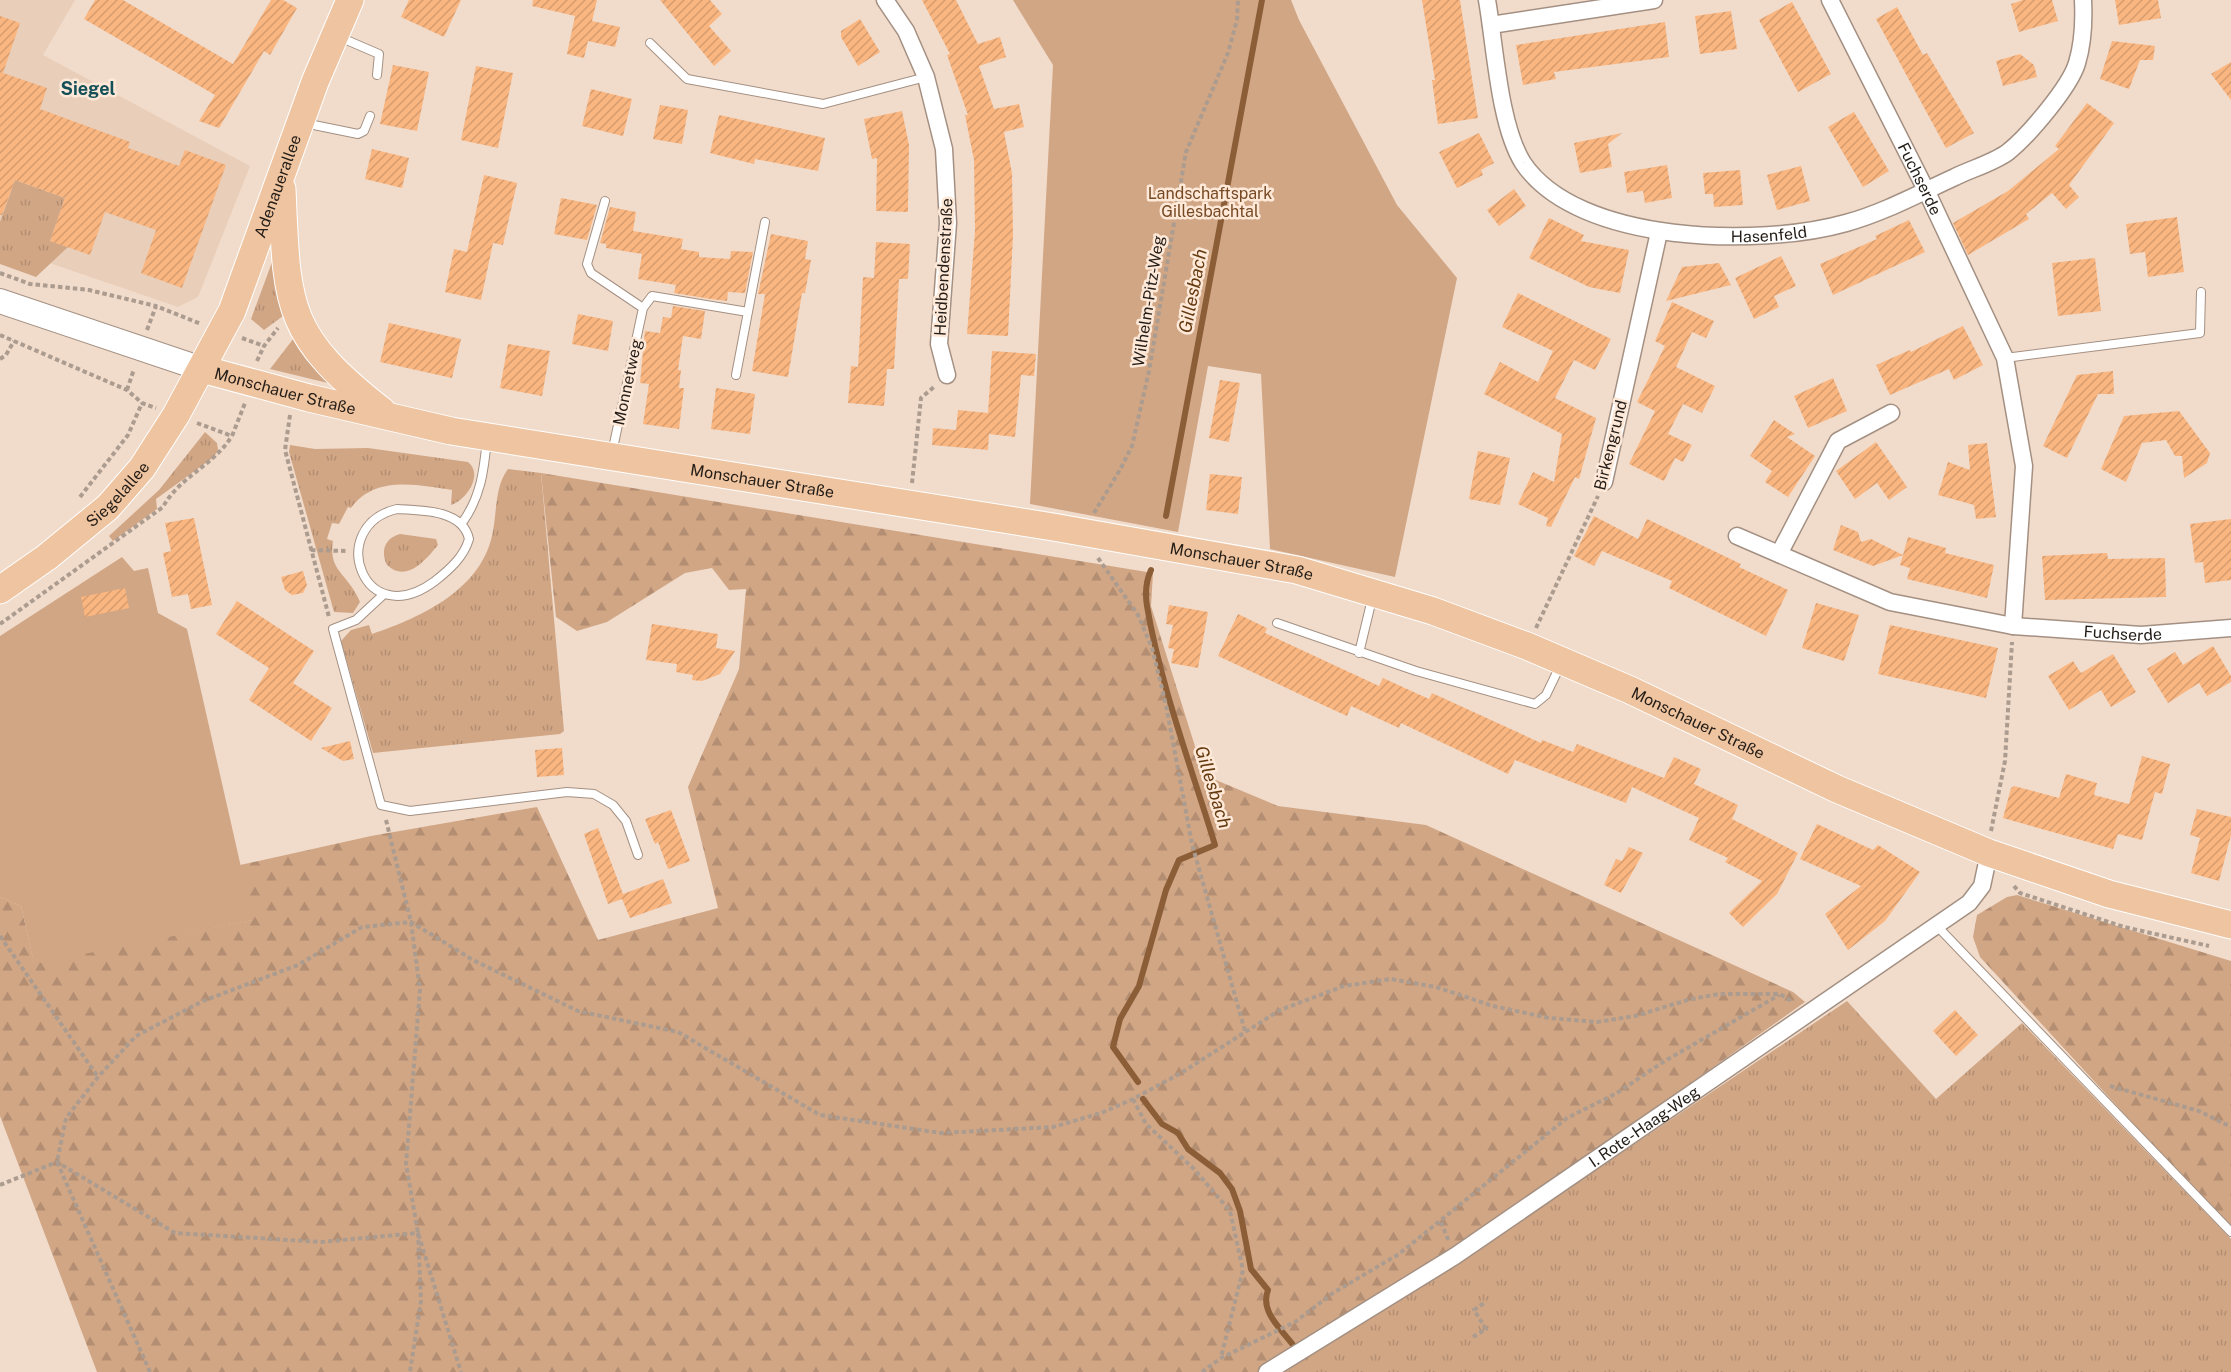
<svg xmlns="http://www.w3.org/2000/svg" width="2231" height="1372" font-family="'Public Sans',sans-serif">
  <defs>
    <pattern id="grass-tufts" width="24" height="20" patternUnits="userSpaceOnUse" patternTransform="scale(1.5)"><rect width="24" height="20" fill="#d1a685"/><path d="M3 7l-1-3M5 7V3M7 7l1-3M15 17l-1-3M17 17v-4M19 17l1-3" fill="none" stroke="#b38e72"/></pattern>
    <pattern id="forest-firs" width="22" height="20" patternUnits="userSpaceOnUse" patternTransform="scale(1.5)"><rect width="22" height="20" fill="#d1a685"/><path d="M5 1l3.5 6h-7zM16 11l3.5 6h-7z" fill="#b38e72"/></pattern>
    <pattern id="building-hatch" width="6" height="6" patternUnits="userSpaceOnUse" patternTransform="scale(1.5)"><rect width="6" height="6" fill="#fab680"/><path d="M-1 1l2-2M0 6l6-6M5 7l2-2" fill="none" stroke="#d69c6e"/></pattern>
  </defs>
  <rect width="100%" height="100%" fill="#f1dccc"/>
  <!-- built -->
  <path fill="#e9ceb9" d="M0 0H75L43 55 250 166 198 297 178 307 0 246Z"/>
  <!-- grass -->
  <path fill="url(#grass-tufts)" d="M15 180 65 198 50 241 68 247 36 277 0 264V222Z
    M275 254 287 313 264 330 251 319Z
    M297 334 332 384 270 369Z
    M205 432 217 443 218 450 214 457 156 499 157 509 113 541 109 536 159 490Z
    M290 445 315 449 368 448 468 462C484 475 466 500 451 505L452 490C418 485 375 475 351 508L348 507 339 524 332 523 327 539 333 541C328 572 348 573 360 602L353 613 334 612 289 452Z
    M508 469 541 473 564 731 560 734 373 753 341 641 351 630 369 625 372 634C422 617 483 589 493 531 497 510 495 486 508 469Z
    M400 534 436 539 438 545C425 561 406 583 387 565 380 551 385 538 400 534Z
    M1847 1001 1936 1099 2022 1023 2231 1239V1372H1279L1313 1349 1495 1238Z"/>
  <!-- forest -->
  <path fill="url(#forest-firs)" d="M541 473 1153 573 1151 606 1204 775 1278 806 1426 825 1793 992 1805 1002 1488 1227 1260 1372H97L0 1116V897L21 906 34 963 252 920 240 865 371 836 537 807 598 940 718 908 688 787 739 669 746 589 729 590 712 568 685 573 607 622 577 631 556 617Z
    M2017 895 2231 961V1230L1980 957 1973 937 1977 915 2007 897Z"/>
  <!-- green -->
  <path fill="#d1a685" d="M1013 0H1291L1299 20 1397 205 1457 278 1395 577 1270 549 1261 374 1208 366 1178 532 1030 504 1053 65Z
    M122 557 134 571 148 568 158 613 187 629 253 920 34 964 21 906 0 897V636Z"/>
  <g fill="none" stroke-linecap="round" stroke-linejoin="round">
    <!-- stream -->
    <path stroke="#8c5e37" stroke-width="6" d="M1166 516 1262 0
      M1138 1082 1113 1047 1120 1019 1139 986 1166 890 1179 860 1215 845C1192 769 1160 684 1147 606 1145 594 1146 581 1151 570
      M1143 1099 1162 1124 1178 1133 1188 1149 1220 1173 1232 1189 1240 1211 1251 1269 1268 1290C1259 1313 1284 1331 1296 1349"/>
  </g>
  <!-- building -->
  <path fill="url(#building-hatch)" d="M95 0H123L233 64 271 0H283L297 8 270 55 264 51 219 128 199 121 215 95 84 19Z
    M409 0H461L444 37 401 17Z
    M533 0H597L592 21 620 27 615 47 588 41 584 58 567 54 575 16 532 6Z
    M660 0H710L722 14 709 26 731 51 714 66Z
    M922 0H956L978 44 1000 37 1006 57 979 66 994 109 1019 104 1024 127 1004 132 1012 173 1013 235 1008 336 967 334 975 231 974 160 965 115H968L947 55 950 54Z
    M1422 0H1460L1478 118 1438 124 1432 80H1435Z
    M2023 0H2052L2058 21 2019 32 2011 4Z
    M2115 0H2158L2161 18 2119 25Z
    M1792 2 1831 74 1798 92 1759 20Z
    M1897 7 1923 55 1927 53 1974 133 1946 148 1876 19Z
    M1731 11 1737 49 1700 54 1695 16Z
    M0 16 20 23 3 73 47 88 40 109 130 142 128 148 179 166 185 150 226 165 182 288 141 273 156 230 105 212 90 255 50 241 65 198 15 180 2 215H0Z
    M860 19 880 52 858 66 841 37V31Z
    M1665 22 1669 57 1554 72 1556 79 1523 85 1516 45Z
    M2112 41 2155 46 2153 60H2140L2129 89 2100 79Z
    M2020 54 2034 65 2037 77 2003 86 1996 61Z
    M2231 62V100L2211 74Z
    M393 65 429 72 417 131 380 124Z
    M476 66 513 73 498 148 461 140Z
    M591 89 632 99 623 136 582 126Z
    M2087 103 2114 123 2069 185 2079 197 2066 209 2052 193 2026 214 2029 219 1968 255 1953 223 2008 191 2059 149 2055 146Z
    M660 105 688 110 682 144 653 139Z
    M902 111 909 145 908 212 876 211 877 158 872 159 864 119Z
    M1854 112 1889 171 1863 187 1828 127Z
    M719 115 825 138 818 171 755 159 754 164 710 153Z
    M1479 133 1494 163 1481 170 1483 175 1457 188 1439 152Z
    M1622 133 1608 144 1612 167 1580 173 1574 143Z
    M372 149 409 158 402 188 365 179Z
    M1667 165 1672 198 1645 203 1643 191 1627 193 1624 172Z
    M1801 166 1810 201 1777 210 1767 175Z
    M1740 170 1743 205 1714 207 1713 194H1705L1703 173Z
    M484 175 517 183 503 245 493 243 481 300 445 292 454 249 467 252Z
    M1514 189 1526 206 1499 226 1487 210Z
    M561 198 597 205 587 240 554 234Z
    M610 207 636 212 633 231 683 239 681 249 699 252V257L730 259 731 251 753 252 745 293 728 292 727 301 711 299 674 293 676 285 638 279 642 254 606 248V244L600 243Z
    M2177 217 2184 272 2148 277 2145 252 2130 254 2126 224Z
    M1549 218 1584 235 1581 241 1629 250 1620 293 1589 287 1529 258Z
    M1909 220 1925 252 1833 295 1820 264 1877 239 1875 236Z
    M771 234 808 241 805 259 811 260 805 293H802L788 377 752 371 765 294H758Z
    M876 242 910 244 908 279H899L894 369H887L884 406 848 403 851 366 858 367 863 277 874 278Z
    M1781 256 1796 286 1774 296 1779 307 1754 319 1735 278Z
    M2095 258 2101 311 2058 316 2052 263Z
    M1719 263 1731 285 1666 301 1682 267Z
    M1518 293 1611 339 1595 370 1574 360 1555 398 1596 418 1579 479 1575 477 1551 527 1546 526 1548 518 1518 504 1533 472 1554 482 1562 434 1484 394 1500 362 1538 382 1553 351 1502 327Z
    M1672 302 1714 321 1706 338 1692 332 1676 367 1715 386 1702 413 1683 404 1668 434 1692 445 1683 462 1675 458 1664 481 1629 464 1655 411 1637 402 1665 346 1655 341Z
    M673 306 705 311 701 339 683 336 678 370H681L679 388H684L679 429 643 424 649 384 640 383 645 331 660 333 663 317 671 318Z
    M578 314 613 321 608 351 572 344Z
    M389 323 461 339 452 378 380 362Z
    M1963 326 1983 365 1954 380 1949 369 1890 395 1876 365 1910 350 1911 352Z
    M508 344 550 351 542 396 500 388Z
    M992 351 1036 354 1034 376 1021 375 1015 437 989 434 988 450 932 445 933 428 956 430 958 410 988 413Z
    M2113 371 2114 394H2098L2067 458 2043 446 2077 375Z
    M1833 378 1847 411 1808 428 1794 396Z
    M1220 380 1240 383 1229 442 1209 438Z
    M716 388 755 394 750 434 711 429Z
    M2179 411 2210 453 2207 463 2184 478 2182 456H2175L2166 440 2142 443 2126 482 2101 469 2124 416Z
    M1774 420 1795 434 1787 437 1815 456 1788 497 1765 482 1772 471 1750 456Z
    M1876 442 1907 487 1889 500 1877 483 1855 499 1836 471Z
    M1987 443 1996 517 1976 519 1974 505 1938 495 1948 462 1970 470 1968 445Z
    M1478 451 1510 458 1500 505 1469 499Z
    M1210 474 1242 477 1238 514 1206 510Z
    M1594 516 1638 539 1647 519 1741 564 1739 567 1788 590 1766 636 1669 588 1672 581 1602 551 1594 566 1574 556Z
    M194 518 212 605 191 609 188 594 172 597 163 553 171 551 165 523Z
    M2231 519V580L2205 583 2203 562 2195 563 2190 524Z
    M1841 525 1858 532 1861 542 1871 539 1903 555 1908 537 1946 548 1945 553 1994 565 1987 598 1907 579 1910 568 1900 565 1903 555 1873 566 1833 550Z
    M2107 553 2108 559 2165 558 2166 597 2045 600 2042 556Z
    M303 571 307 585 303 593 292 595 285 590 281 577Z
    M125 588 129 608 85 617 81 597Z
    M237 601 314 651 293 683 332 708 311 741 249 700 269 668 216 634Z
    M1816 603 1859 615 1844 661 1802 648Z
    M1169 605 1208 612 1198 668 1171 663 1174 649 1168 648 1173 625 1166 624Z
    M1238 614 1267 628 1265 633 1379 686 1383 678 1429 699 1432 693 1541 743 1542 740 1573 752 1577 744 1664 778 1674 757 1701 769 1694 784 1738 805 1732 819 1798 853 1777 894 1743 927 1729 913 1762 881 1725 862 1728 858 1689 840 1699 818 1632 787 1626 803 1515 760 1508 774 1401 723 1399 728 1351 706 1347 716 1312 700 1218 656Z
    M652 624 718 634 716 648 735 651 720 674 702 681 692 680 693 675 676 672 677 664 646 660Z
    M1890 625 1998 648 1986 698 1878 674Z
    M2213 646 2231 676V682L2207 696 2199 683 2168 703 2147 669 2175 652 2183 665Z
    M2113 654 2136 692 2111 707 2101 690 2069 710 2048 676 2073 661 2081 673Z
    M350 741 354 759 343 761 321 748Z
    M562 748 564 775 537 777 535 750Z
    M2142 756 2170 764 2162 794 2155 792 2142 840 2118 834 2113 849 2003 818 2011 788 2014 786 2059 798 2066 774 2097 783 2094 795 2129 804Z
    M2197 809 2231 817V835L2219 881 2191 873 2200 838 2190 835Z
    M671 810 690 861 668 869 658 842 655 844 645 819Z
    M1817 824 1873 850 1878 845 1920 872 1885 921 1848 950 1825 914 1861 886 1800 859Z
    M598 828 623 894 663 879 672 903 630 918 622 899 608 904 584 834Z
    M1629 847 1643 853 1621 893 1604 885 1616 859 1622 861Z
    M1955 1010 1978 1035 1956 1056 1933 1031Z"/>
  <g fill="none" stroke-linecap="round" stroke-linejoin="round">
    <!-- lane casing -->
    <g stroke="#a49082" stroke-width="10">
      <path id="lane" d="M337 36 379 54 377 75
        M650 43 687 79 823 104 926 77
        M304 123 358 134 364 131 370 116
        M605 201 587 264 591 273 643 308 652 296 748 312
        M2005 358 2200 333 2201 292
        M736 375 765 222
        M612 453 643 308
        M397 509C422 510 463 510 469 539 464 557 449 570 435 581 363 635 325 526 397 509Z
        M462 523C481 497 484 470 487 439
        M383 595 356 620 333 629 381 805 410 811 567 792 594 794 613 805 626 821 638 855
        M1277 623 1416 671 1535 704 1546 695 1561 664
        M1359 653 1373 595
        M1936 925 2231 1232"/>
    </g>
    <!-- street casing -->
    <g stroke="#a49082" stroke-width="19">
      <g id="street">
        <path d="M885 0 906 31 926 77 944 149 948 223 939 344 947 375"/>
        <path id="s1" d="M1487 0C1495 45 1499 125 1523 163 1578 245 1761 247 1846 223 1883 213 1920 193 1955 177 1971 169 1993 163 2008 152 2028 136 2070 87 2077 63 2083 43 2084 20 2083 0"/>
        <path id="s2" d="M1830 0 1926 190 2005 358 2024 466 2013 626"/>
        <path d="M1491 25 1654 0"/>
        <path d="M1604 482 1659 232"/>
        <path id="s3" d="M1737 536 1890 602 2013 626 2141 635 2231 628"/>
        <path d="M1779 554 1838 441 1891 413"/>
        <path id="s4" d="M1267 1372 1455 1256 1969 903 1982 886 1989 853"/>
      </g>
    </g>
    <!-- secondary casing -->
    <g stroke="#a49082" stroke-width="26">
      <path id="secondary" d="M0 301 202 369"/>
    </g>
    <!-- primary casing -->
    <g stroke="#fff" stroke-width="29">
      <g id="primary">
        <path d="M282 189C287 307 285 335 382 411"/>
        <path id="s5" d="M202 369 309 398 451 431 1053 527 1297 570 1433 611 1527 646 1630 690 1837 789 1989 853 2109 894 2231 925"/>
        <path id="s6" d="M0 590 47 557 108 507 142 468 176 415 232 311 315 82 350 0"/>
      </g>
    </g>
    <!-- path -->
    <path stroke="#ac9c8f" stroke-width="4" stroke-dasharray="4.5 3" stroke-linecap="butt" d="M0 273 30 284 89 290 156 306
      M147 330 156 306 201 324
      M0 335 127 390 142 403 156 408
      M242 338 264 346
      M0 359 6 355 14 341
      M257 361 264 346 278 328
      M127 390 134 369
      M290 415 285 450 329 617
      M197 423 232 436 245 403
      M912 483 921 398 935 386
      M80 497 128 435 142 403
      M1094 513 1121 468 1132 446 1149 371 1186 152 1228 53 1237 20 1238 0
      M311 550 346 551
      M1098 558 1138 615 1152 648 1166 705 1192 844 1245 1031
      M0 624 163 507C179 477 213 466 232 436
      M1536 628 1598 496
      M386 820 411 922 420 990 406 1164 418 1233 461 1372
      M1991 831 2005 761 2012 642
      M2014 886 2020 893 2124 927 2209 946
      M0 936 98 1077
      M2110 1086 2199 1111 2231 1127
      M1133 1099 1146 1124 1194 1169 1230 1211 1243 1270 1221 1357
      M0 1185 57 1162 175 1233 321 1242 418 1233 421 1301 410 1372
      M1441 1222 1449 1242
      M1473 1337 1486 1329 1474 1310 1484 1303
      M150 1372 57 1162 66 1118 98 1077 136 1036 203 1001 298 965 362 927 411 922 473 960 578 1011 678 1032 820 1115 941 1133 1053 1127 1101 1113 1133 1099 1181 1073 1280 1010 1344 986 1391 979 1436 987 1493 1006 1549 1018 1597 1022 1635 1016 1691 999 1719 994H1780L1793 1002
      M1202 1372 1221 1358 1295 1322 1333 1293 1399 1254 1567 1118 1617 1093 1663 1062 1779 995"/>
    <!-- lane -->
    <use href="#lane" stroke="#fff" stroke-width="8"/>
    <!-- street -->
    <use href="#street" stroke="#fff" stroke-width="16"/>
    <!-- secondary -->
    <use href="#secondary" stroke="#fff" stroke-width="24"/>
    <!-- primary -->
    <use href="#primary" stroke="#efc4a0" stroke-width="27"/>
  </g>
  <g text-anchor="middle" stroke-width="5" stroke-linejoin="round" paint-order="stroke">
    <!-- street labels -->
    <g font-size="16" fill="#241d17" stroke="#fee9d9">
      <text dy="6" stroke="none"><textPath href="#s2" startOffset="200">Fuchserde</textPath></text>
      <text dy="6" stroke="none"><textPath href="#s6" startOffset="502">Adenauerallee</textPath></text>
      <text dy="6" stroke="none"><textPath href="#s1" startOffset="434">Hasenfeld</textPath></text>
      <text transform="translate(943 267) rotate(-87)" y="6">Heidbendenstraße</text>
      <text transform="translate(1148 301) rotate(-81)" y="6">Wilhelm-Pitz-Weg</text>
      <text transform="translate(627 382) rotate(-78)" y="6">Monnetweg</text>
      <text dy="6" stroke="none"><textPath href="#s5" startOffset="86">Monschauer Straße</textPath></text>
      <text transform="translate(1610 445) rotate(-76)" y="6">Birkengrund</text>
      <text dy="6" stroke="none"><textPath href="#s5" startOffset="572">Monschauer Straße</textPath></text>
      <text dy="6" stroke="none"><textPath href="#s6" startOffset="152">Siegelallee</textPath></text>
      <text dy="6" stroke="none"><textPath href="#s5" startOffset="1058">Monschauer Straße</textPath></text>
      <text dy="6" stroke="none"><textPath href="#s3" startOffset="402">Fuchserde</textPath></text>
      <text dy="6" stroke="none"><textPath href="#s5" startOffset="1544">Monschauer Straße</textPath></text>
      <text dy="6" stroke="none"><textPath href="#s4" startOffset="450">I. Rote-Haag-Weg</textPath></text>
    </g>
    <!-- park labels -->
    <g font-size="16" fill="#764923" stroke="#fee9d9">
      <text x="1210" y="199">Landschaftspark<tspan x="1210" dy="18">Gillesbachtal</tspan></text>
    </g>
    <!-- neighbourhood labels -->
    <g font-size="18" font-weight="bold" fill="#155058" stroke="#fee9d9">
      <text x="88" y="95">Siegel</text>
    </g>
    <!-- water labels -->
    <g font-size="18" font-style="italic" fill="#64390f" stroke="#fee9d9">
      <text transform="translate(1193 291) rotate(-79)" y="6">Gillesbach</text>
      <text transform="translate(1213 787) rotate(73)" y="6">Gillesbach</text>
    </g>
  </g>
</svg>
